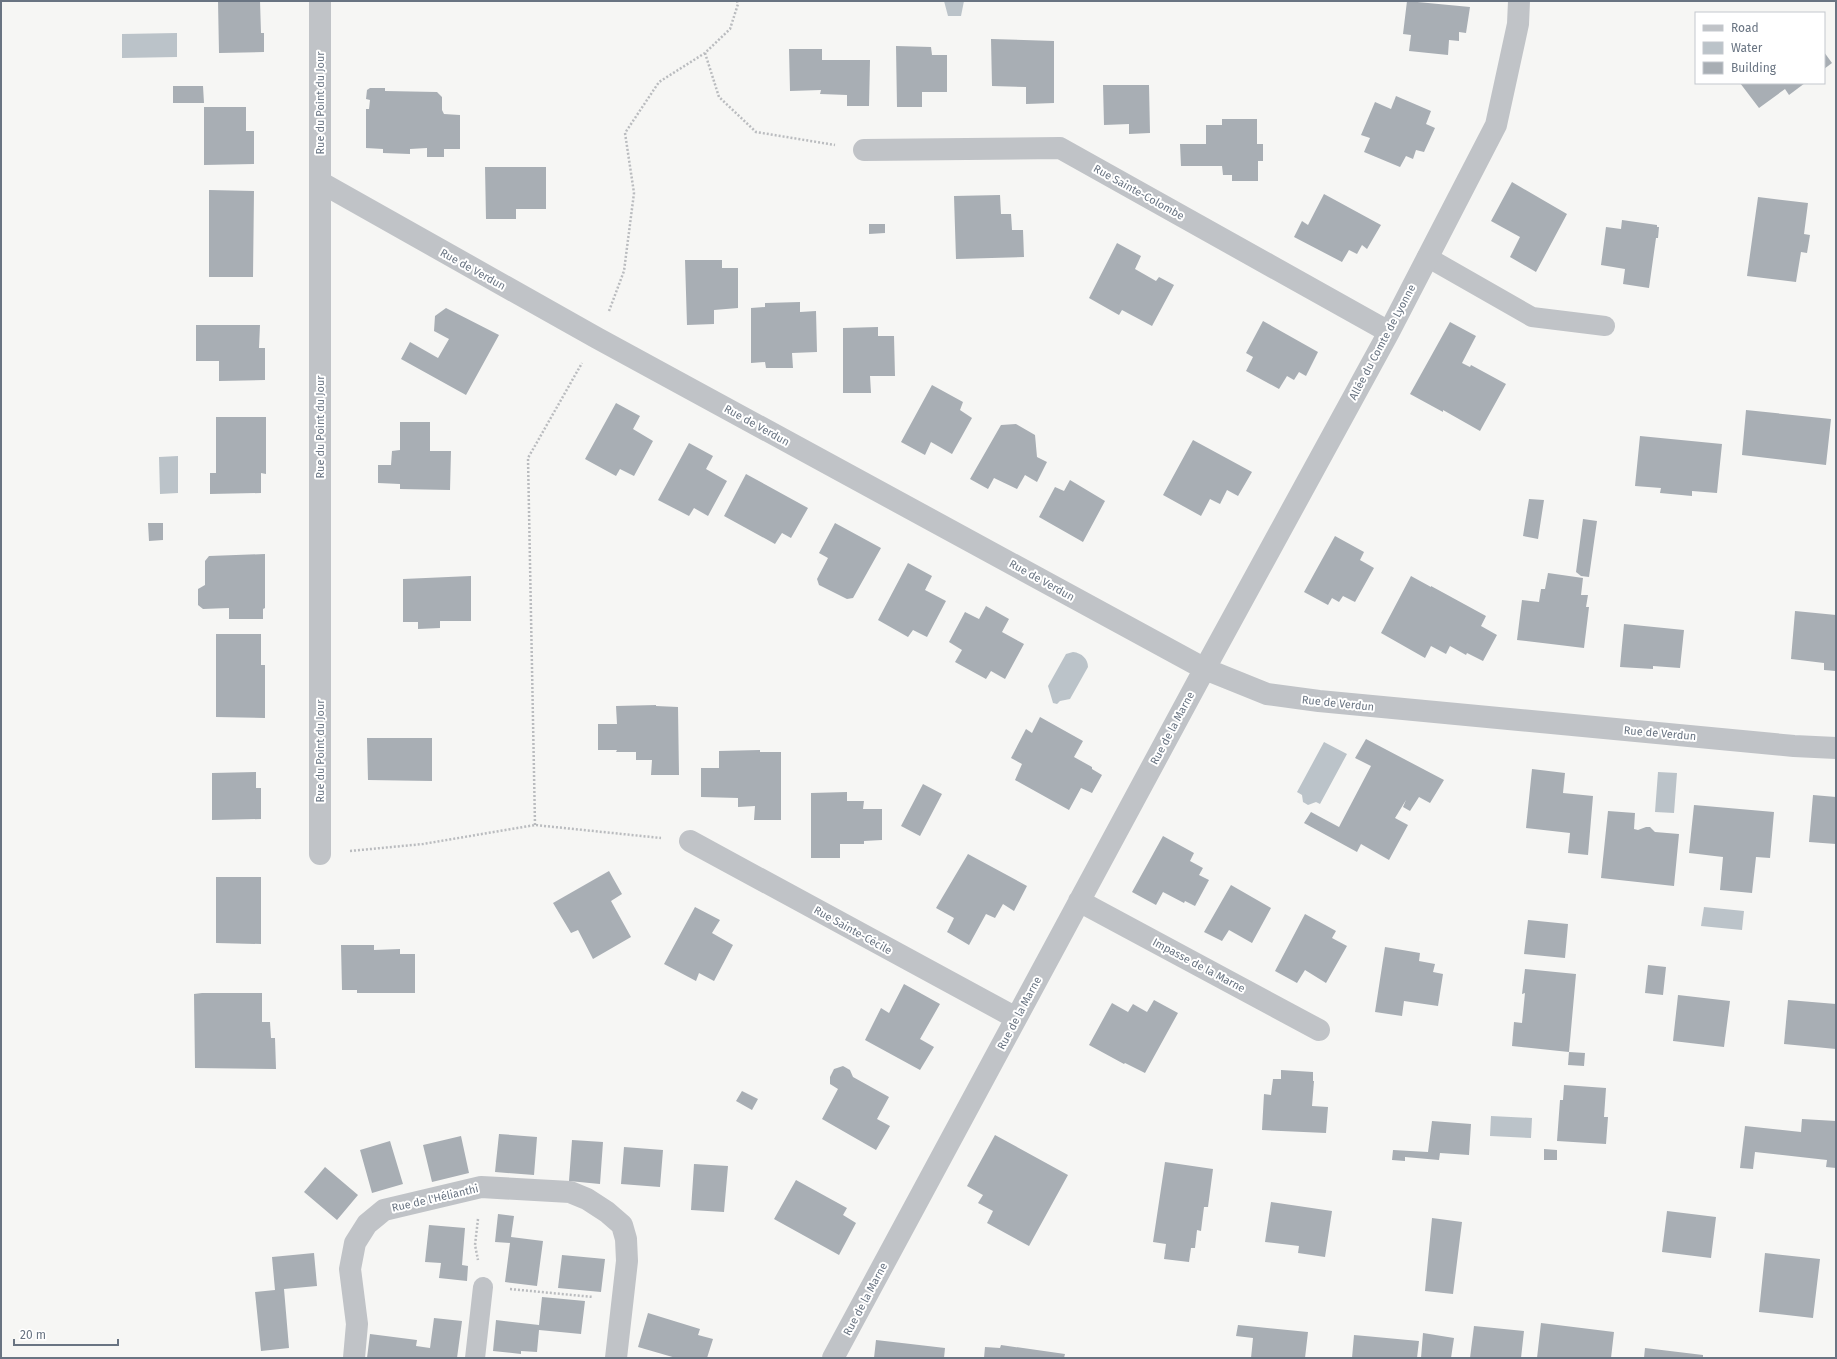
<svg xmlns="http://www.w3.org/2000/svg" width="1837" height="1359" font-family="'Fira Sans',sans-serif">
  <rect width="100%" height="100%" fill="#f6f6f4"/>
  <!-- water -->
  <path fill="#bbc3c9" d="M944 1H964L961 16H948Z
    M177 33V57L122 58V34Z
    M178 456V493L160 494 159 457Z
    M1073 652C1082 653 1088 659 1088 667L1070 699 1060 701 1057 704 1053 703 1048 686 1066 654Z
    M1324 742 1347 754 1320 804 1316 802 1308 805 1303 802 1302 795 1297 792Z
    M1658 772 1677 773 1674 813 1655 812Z
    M1704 907 1744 911 1742 930 1701 926Z
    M1491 1116 1532 1118 1531 1138 1490 1136Z"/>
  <!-- building -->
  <path fill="#a8aeb4" d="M218 1H260L261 33H264V52L219 53Z
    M1407 1 1470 7 1466 33 1459 32V41L1449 40 1448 55 1409 51 1411 35 1403 34Z
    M991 39 1054 41V103L1026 104V87L992 86Z
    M896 46 931 47 932 55H947V92H922V107H897Z
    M789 49H822V60H870L869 106H847V95L820 94 821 90 790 91Z
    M1824 52 1832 63 1824 69Z
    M1740 83H1805L1789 95 1785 89 1759 108Z
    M1103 85H1149L1150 133 1129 134V124L1104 125Z
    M173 86H203L204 103H173Z
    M370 88H385V91L437 92 442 97V110L444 114 460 115V149H444V157H427V148L410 149V154L383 153V149L366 148V109H369L370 100 366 99 367 90Z
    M1396 96 1431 111 1426 124 1435 128 1424 152 1416 150 1413 159 1406 156 1400 167 1364 152 1370 138 1361 135 1375 102 1391 109Z
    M204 107H246V131H254V164L204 165Z
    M1222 119H1257V144H1263V161H1258V181H1232V175H1223L1222 166H1181L1180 144H1206V125H1222Z
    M485 167H546V209H516V219H486Z
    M1512 182 1567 214 1536 272 1510 257 1520 237 1491 221Z
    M209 190 254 191 253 277H209Z
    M1324 194 1381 225 1367 249 1362 245 1357 254 1349 250 1342 262 1294 237 1302 221 1308 225Z
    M1000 195 1001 214H1011L1012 230H1023L1024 257 956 259 954 196Z
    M1758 197 1808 203 1804 234 1810 235 1807 253 1801 252 1796 282 1747 276Z
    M1622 220 1657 225V227H1659L1658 238H1656L1649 288 1623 284 1625 269 1601 265 1606 227 1621 229Z
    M869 224H885V233L869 234Z
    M1117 243 1141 256 1135 269 1156 281 1159 277 1174 285 1152 326 1122 310 1119 315 1089 298Z
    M685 260H722V268H738V308L714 310V324L687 325Z
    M800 302V312L816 311 817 352 792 353 793 368H766L765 362 751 363V308L765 307V303Z
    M446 308 499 335 466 395 401 359 410 342 438 358 449 339 434 331 435 316Z
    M1263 321 1318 352 1306 376 1299 372 1294 380 1287 376 1279 389 1246 371 1253 357 1246 353Z
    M1450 322 1476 336 1462 363 1470 367 1471 365 1506 384 1480 431 1443 410V412L1410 394Z
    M196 325H260L259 348H265V380L219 381V361H196Z
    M878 327V336H894L895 376H870L871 393H843V328Z
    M932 385 963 402 960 410 972 418 952 454 931 442 925 455 901 442Z
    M616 403 640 416 633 429 653 441 634 476 620 469 616 476 585 459Z
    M1746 410 1831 419 1826 465 1742 455Z
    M216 417H266V474L261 473V493L210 494V473H216Z
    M400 422H430V451H451L450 490 400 489V484L378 483V465H391L392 451 400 450Z
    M1016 424 1035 435 1037 457 1047 462 1037 482 1025 475 1017 489 994 478 988 489 970 479 1001 425Z
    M1640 436 1722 444 1717 493 1692 491V496L1660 493 1661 488 1635 486Z
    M1193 440 1252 472 1238 496 1227 490 1220 504 1210 499 1201 516 1163 495Z
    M689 443 713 456 706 469 727 481 708 516 694 508 689 516 658 500Z
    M746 474 808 508 791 538 782 533 775 544 724 516Z
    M1070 480 1105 501 1083 542 1039 517 1055 487 1064 491Z
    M1529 499 1544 500 1538 539 1523 536Z
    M1583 519 1597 521 1589 577 1581 576 1576 572Z
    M148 523H163V540L149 541Z
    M835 523 881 548 853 598 847 599 819 585 817 579 828 558 819 553Z
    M1335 536 1364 552 1360 560 1374 568 1355 602 1343 596 1339 602 1332 598 1328 605 1304 592Z
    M265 554V608L263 609V619H229V608L203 609 198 605V589L205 585V561L209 556Z
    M908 563 932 576 925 590 946 601 927 637 913 630 908 637 878 620Z
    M1548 573 1583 578 1581 595H1588L1586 607H1589L1584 648 1517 640 1522 600 1539 602 1541 589H1545Z
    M471 576V621H440V628L418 629V622H403V579Z
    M1411 576 1431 587V586L1486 616 1481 626 1497 635 1483 661 1467 653 1466 655 1450 646 1446 654 1431 646 1425 658 1381 633Z
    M986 606 1009 619 1002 632 1024 644 1005 679 991 671 986 679 955 662 962 650 949 642 965 612 979 619Z
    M1795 611 1836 615V671L1824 670V663L1791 659Z
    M1624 624 1684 630 1680 668 1653 666V669L1620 667Z
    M216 634H261V665H265V718L216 717Z
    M656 705V706L678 707 679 775H651L652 760H636V752H616L617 750H598V724H617L616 706Z
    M1040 717 1083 741 1074 757 1092 767V769L1102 775 1092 793 1081 788 1069 810 1015 780 1022 764 1011 758 1026 729 1032 733Z
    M367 738H432V781L368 780Z
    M1366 739 1444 780 1430 803 1419 797 1410 811 1403 807 1406 800 1395 818 1408 825 1389 860 1361 844 1357 852 1304 823 1311 812 1339 827 1371 766 1355 758Z
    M760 750V752H781V820H754L755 806 738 807V798L701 797V768H719V751Z
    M1532 769 1565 773 1563 793 1593 796 1588 855 1568 853 1570 833 1526 828Z
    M256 772V788H261V819L212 820V773Z
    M923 784 942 794 920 836 901 826Z
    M847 792V801H864L863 809H882V840L864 841V844H840V858H811V793Z
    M1813 795 1836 797V844L1809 842Z
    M1694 805 1774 812 1770 858 1756 857 1752 893 1720 890 1723 857 1689 853Z
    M1608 811 1635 813 1634 829 1638 830 1646 827H1650L1655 832 1679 834 1674 886 1601 878Z
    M1163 836 1194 853 1190 861 1203 868 1199 875 1209 880 1195 906 1185 901 1184 903 1163 892 1156 905 1132 892Z
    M968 854 1027 886 1014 911 1003 904 995 918 986 914 969 945 947 932 954 918 936 908Z
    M609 871 622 894 611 901 631 937 593 959 578 930 571 933 553 903Z
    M216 877H261V944L216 943Z
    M1231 885 1271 908 1252 943 1229 930 1222 941 1204 932Z
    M695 907 720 920 712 933 733 945 714 981 699 973 696 981 664 964Z
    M1305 914 1336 931 1332 938 1347 946 1326 983 1305 970 1297 983 1275 971Z
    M1528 920 1568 924 1565 958 1524 954Z
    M341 945H374V950L400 949V954H415V993H357V990H342Z
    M1385 947 1420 953 1419 961 1435 964 1433 972 1443 974 1438 1006 1404 1001 1402 1016 1375 1012Z
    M1648 965 1666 967 1663 995 1645 993Z
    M1525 969 1576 974 1569 1052 1512 1046 1514 1022 1522 1023 1525 993 1522 994Z
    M904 984 940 1004 920 1039 934 1047 920 1070 865 1040 881 1008 889 1013Z
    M202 993H262V1022H270L271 1038H275L276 1069 195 1068 194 994Z
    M1678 995 1730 1001 1724 1047 1673 1041Z
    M1154 1000 1178 1013 1145 1073 1125 1063 1124 1064 1089 1045 1112 1003 1128 1012 1133 1004 1147 1012Z
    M1788 1000 1836 1004V1049L1784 1044Z
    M1569 1052 1585 1053 1584 1066 1568 1065Z
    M843 1066 850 1070 853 1077 889 1097 877 1119 890 1126 876 1150 822 1119 838 1089 830 1084V1077L834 1069Z
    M1281 1070 1313 1072V1081H1314L1312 1106 1328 1107 1326 1133 1262 1130 1264 1094 1271 1095 1273 1079H1281Z
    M1564 1085 1606 1088 1604 1117H1608L1606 1144 1557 1141 1560 1100H1563Z
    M742 1091 758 1099 752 1110 736 1101Z
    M1802 1119 1836 1121V1168L1826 1167 1827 1160 1755 1152 1753 1169 1740 1168 1745 1126 1801 1132Z
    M1432 1121 1471 1124 1469 1155 1440 1153 1439 1160 1405 1157V1161L1392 1160 1393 1150 1428 1152Z
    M499 1134 537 1137 534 1175 495 1172Z
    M995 1135 1068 1175 1029 1246 987 1223 993 1211 978 1203 983 1195 967 1186Z
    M461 1136 469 1173 432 1182 423 1145Z
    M572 1140 603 1142 600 1184 569 1181Z
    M390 1141 403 1184 372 1193 360 1150Z
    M624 1147 663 1150 660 1187 621 1184Z
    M1544 1149 1557 1150V1160H1544Z
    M1165 1162 1213 1169 1208 1207H1204L1201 1231 1197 1230 1195 1248H1191L1189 1262 1164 1259 1166 1244 1153 1242Z
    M694 1164 728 1166 724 1212 691 1210Z
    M325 1167 358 1195 337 1220 304 1192Z
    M796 1180 847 1208 843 1215 856 1223 839 1255 774 1219Z
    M1271 1202 1332 1211 1325 1257 1298 1253 1299 1246 1265 1242Z
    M1667 1211 1716 1217 1711 1258 1662 1252Z
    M498 1214 514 1216 511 1237 543 1241 537 1286 505 1282 510 1243 495 1242Z
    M1432 1218 1462 1222 1453 1294 1425 1291Z
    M429 1225 465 1228 462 1265 468 1266 467 1281 439 1278 441 1263 425 1262Z
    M314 1253 317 1286 284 1289 289 1348 261 1351 255 1292 275 1290 272 1257Z
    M1765 1253 1820 1259 1813 1318 1759 1312Z
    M562 1255 605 1259 601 1292 558 1288Z
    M542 1297 585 1301 581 1334 539 1330 537 1352 521 1351V1354L493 1351 496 1320 539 1325Z
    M648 1313 700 1329 698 1335 713 1339 707 1358H676L638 1347Z
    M434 1318 462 1321 457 1358H367L370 1334 417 1340 416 1346 430 1348Z
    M1541 1323 1614 1332 1611 1358H1537Z
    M1238 1325 1308 1332 1305 1358H1251L1253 1338 1236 1336Z
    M1474 1326 1524 1331 1521 1358H1470Z
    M1423 1333 1454 1338 1451 1358H1421Z
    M1354 1335 1419 1341 1417 1358H1352Z
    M876 1340 945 1348 944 1358H874Z
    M1001 1345 1065 1354 1064 1358H984L985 1347 1000 1348Z
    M1645 1348 1703 1355V1358H1644Z"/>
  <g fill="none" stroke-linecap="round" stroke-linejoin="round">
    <!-- path -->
    <path stroke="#babcbf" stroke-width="2.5" stroke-dasharray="2 2" stroke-linecap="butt" d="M705 53 719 97 756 132 835 145
      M609 311 624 271 634 193 625 133 659 82 705 53 730 29 738 4 737 1
      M535 825 528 458 582 363
      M350 851 423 844 535 825 661 838
      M478 1219 475 1245 478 1260
      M510 1289 593 1297"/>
    <!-- lane -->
    <path stroke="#c0c3c7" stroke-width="20" d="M1427 257 1532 317 1605 326
      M475 1358 483 1287"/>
    <!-- street -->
    <path stroke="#c0c3c7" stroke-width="22" d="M320 1V854
      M864 150 1060 148 1389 332
      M320 182 597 338 1205 669 1267 694 1319 701 1794 746 1836 748
      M690 841 1016 1018
      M1079 901 1319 1030
      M354 1358 357 1324 350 1269 355 1243 367 1224 384 1210 481 1187 570 1192 587 1199 607 1212 622 1225 626 1239 627 1261 616 1358
      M833 1358 1197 683 1389 332 1496 125 1518 24 1519 1"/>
  </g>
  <g text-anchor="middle" stroke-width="4" stroke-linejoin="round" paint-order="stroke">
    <!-- street labels -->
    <g font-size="11" fill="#697482" stroke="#fff">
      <text transform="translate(320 103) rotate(-90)" y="4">Rue du Point du Jour</text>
      <text transform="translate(1139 192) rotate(29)" y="4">Rue Sainte-Colombe</text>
      <text transform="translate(473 269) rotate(29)" y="4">Rue de Verdun</text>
      <text transform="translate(1382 342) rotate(-62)" y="4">Allée du Comte de Lyonne</text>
      <text transform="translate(757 425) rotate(29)" y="4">Rue de Verdun</text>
      <text transform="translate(320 427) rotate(-90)" y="4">Rue du Point du Jour</text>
      <text transform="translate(1042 580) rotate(29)" y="4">Rue de Verdun</text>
      <text transform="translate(1338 703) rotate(6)" y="4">Rue de Verdun</text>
      <text transform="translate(1172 728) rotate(-62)" y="4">Rue de la Marne</text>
      <text transform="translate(1660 733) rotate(5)" y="4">Rue de Verdun</text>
      <text transform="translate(320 751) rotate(-90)" y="4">Rue du Point du Jour</text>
      <text transform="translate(853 930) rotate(29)" y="4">Rue Sainte-Cécile</text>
      <text transform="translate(1199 965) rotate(28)" y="4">Impasse de la Marne</text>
      <text transform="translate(1019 1013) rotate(-62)" y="4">Rue de la Marne</text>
      <text transform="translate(435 1198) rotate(-13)" y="4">Rue de l'Hélianthi</text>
      <text transform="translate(865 1299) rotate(-62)" y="4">Rue de la Marne</text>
    </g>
  </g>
  <!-- border -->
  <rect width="1837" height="1359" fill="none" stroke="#697482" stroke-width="4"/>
  <!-- legend -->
  <rect x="1695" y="12" width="130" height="72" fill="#ffffff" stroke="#c3c7cd"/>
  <rect x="1703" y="25" width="20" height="6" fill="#c0c3c7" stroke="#c3c7cd"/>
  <text x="1731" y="32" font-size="12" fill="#697482">Road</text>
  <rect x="1703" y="42" width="20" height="12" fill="#bbc3c9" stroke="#c3c7cd"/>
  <text x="1731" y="52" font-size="12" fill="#697482">Water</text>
  <rect x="1703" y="62" width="20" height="12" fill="#a8aeb4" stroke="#c3c7cd"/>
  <text x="1731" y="72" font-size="12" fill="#697482">Building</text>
  <!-- scale -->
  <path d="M14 1339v6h104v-6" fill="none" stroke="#697482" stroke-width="2"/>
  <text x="20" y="1339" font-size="12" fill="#697482" stroke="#ffffff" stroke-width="3" paint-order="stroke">20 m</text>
</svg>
